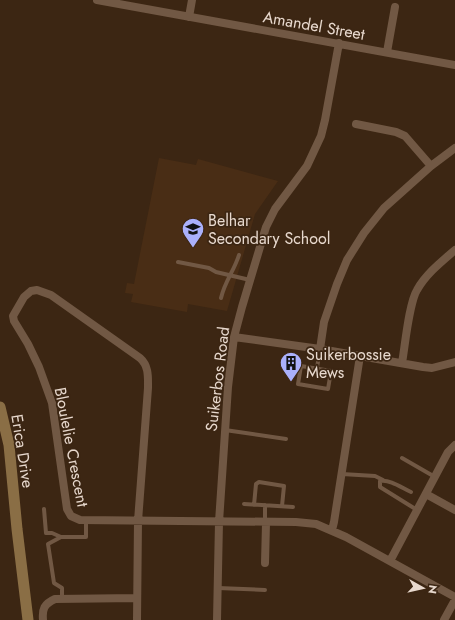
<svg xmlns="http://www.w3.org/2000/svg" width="455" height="620" font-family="Jost,sans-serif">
  <rect width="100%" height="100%" fill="#3c2613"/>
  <!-- built -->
  <path fill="#492d15" d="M159 158 196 165 198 159 278 181 255 214 227 311 188 304 187 312 131 302 133 294 125 293 127 283 134 284Z"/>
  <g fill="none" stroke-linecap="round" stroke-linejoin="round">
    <!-- service -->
    <path stroke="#715844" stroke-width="4" d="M178 262 209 268 216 272 250 280
      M221 298C225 281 234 271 239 255
      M301 366 331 371 328 389 298 384Z
      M317 368 320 349
      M225 430 286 439
      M402 458 435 477
      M342 474 375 476 383 480
      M411 492C402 488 390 479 380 481V487L417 510
      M244 504 293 507
      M254 505 256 484 259 482 284 486 282 506
      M44 509 46 533H52L61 537
      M265 522V505
      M218 588 265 590
      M62 599V588L54 583 48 544 61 537H86V521"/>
    <!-- minor -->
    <path stroke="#715844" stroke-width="8" d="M97 0 455 65
      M189 17 192 0
      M387 52 395 7
      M356 124 396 132 405 136 431 166
      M234 337 320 349 423 367 432 368 455 362
      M320 349 324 322 337 284 347 260 364 233 384 208 431 166 455 148
      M402 363C405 346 409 303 417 290 426 274 441 262 455 250
      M426 494 455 510
      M332 530 334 522 360 356
      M390 561 448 452 455 445
      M265 563 266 523
      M43 620C42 609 44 604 55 599L137 598
      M137 620 138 521 148 388C148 377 149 366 140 358L51 295 37 290 31 291 24 297 13 316 14 321 28 344 39 367 52 403 67 509 71 516 80 520 296 522 316 524 346 537 455 597
      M217 620 219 522 228 387 234 337 242 307 266 227 275 209 307 166 321 136 325 120 339 43
      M444 620 455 600"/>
    <!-- secondary -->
    <path stroke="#8a6e45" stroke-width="11" d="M0 407 9 445 17 529 28 620"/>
  </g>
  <!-- icons -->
  <defs>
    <g id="school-pin" transform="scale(1.15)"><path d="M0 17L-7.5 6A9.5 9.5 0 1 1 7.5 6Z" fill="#aab0fb" stroke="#3c2613"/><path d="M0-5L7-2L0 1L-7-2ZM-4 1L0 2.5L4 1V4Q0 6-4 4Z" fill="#111"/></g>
    <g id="building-pin" transform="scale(1.15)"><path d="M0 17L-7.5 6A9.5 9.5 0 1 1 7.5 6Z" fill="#aab0fb" stroke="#3c2613"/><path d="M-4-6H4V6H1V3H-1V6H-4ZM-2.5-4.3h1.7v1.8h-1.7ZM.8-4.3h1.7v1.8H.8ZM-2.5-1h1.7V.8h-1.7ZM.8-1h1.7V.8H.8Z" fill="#111"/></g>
  </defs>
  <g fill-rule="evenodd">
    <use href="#school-pin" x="193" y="229"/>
    <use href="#building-pin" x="291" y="363"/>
  </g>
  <g text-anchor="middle" stroke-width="3.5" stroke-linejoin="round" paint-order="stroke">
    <!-- street labels -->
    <g font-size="16" fill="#e8d9ce" stroke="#3c2613">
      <text transform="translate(314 25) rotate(10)" y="6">Amandel Street</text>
      <text transform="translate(217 379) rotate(-83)" y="6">Suikerbos Road</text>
      <text transform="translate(72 447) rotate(79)" y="6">Bloulelie Crescent</text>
      <text transform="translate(23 451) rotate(81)" y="6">Erica Drive</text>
    </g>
    <!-- poi labels -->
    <g font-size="16" fill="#e8d9ce" stroke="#3c2613" text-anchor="start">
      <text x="208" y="226">Belhar<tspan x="208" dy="18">Secondary School</tspan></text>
      <text x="306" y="360">Suikerbossie<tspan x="306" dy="18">Mews</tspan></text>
    </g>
  </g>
  <!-- north arrow -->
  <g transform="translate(423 588) rotate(98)" stroke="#3c2613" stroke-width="3" paint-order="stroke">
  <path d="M0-3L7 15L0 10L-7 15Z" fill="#e8d9ce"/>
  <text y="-6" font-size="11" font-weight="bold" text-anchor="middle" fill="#e8d9ce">N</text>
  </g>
</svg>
